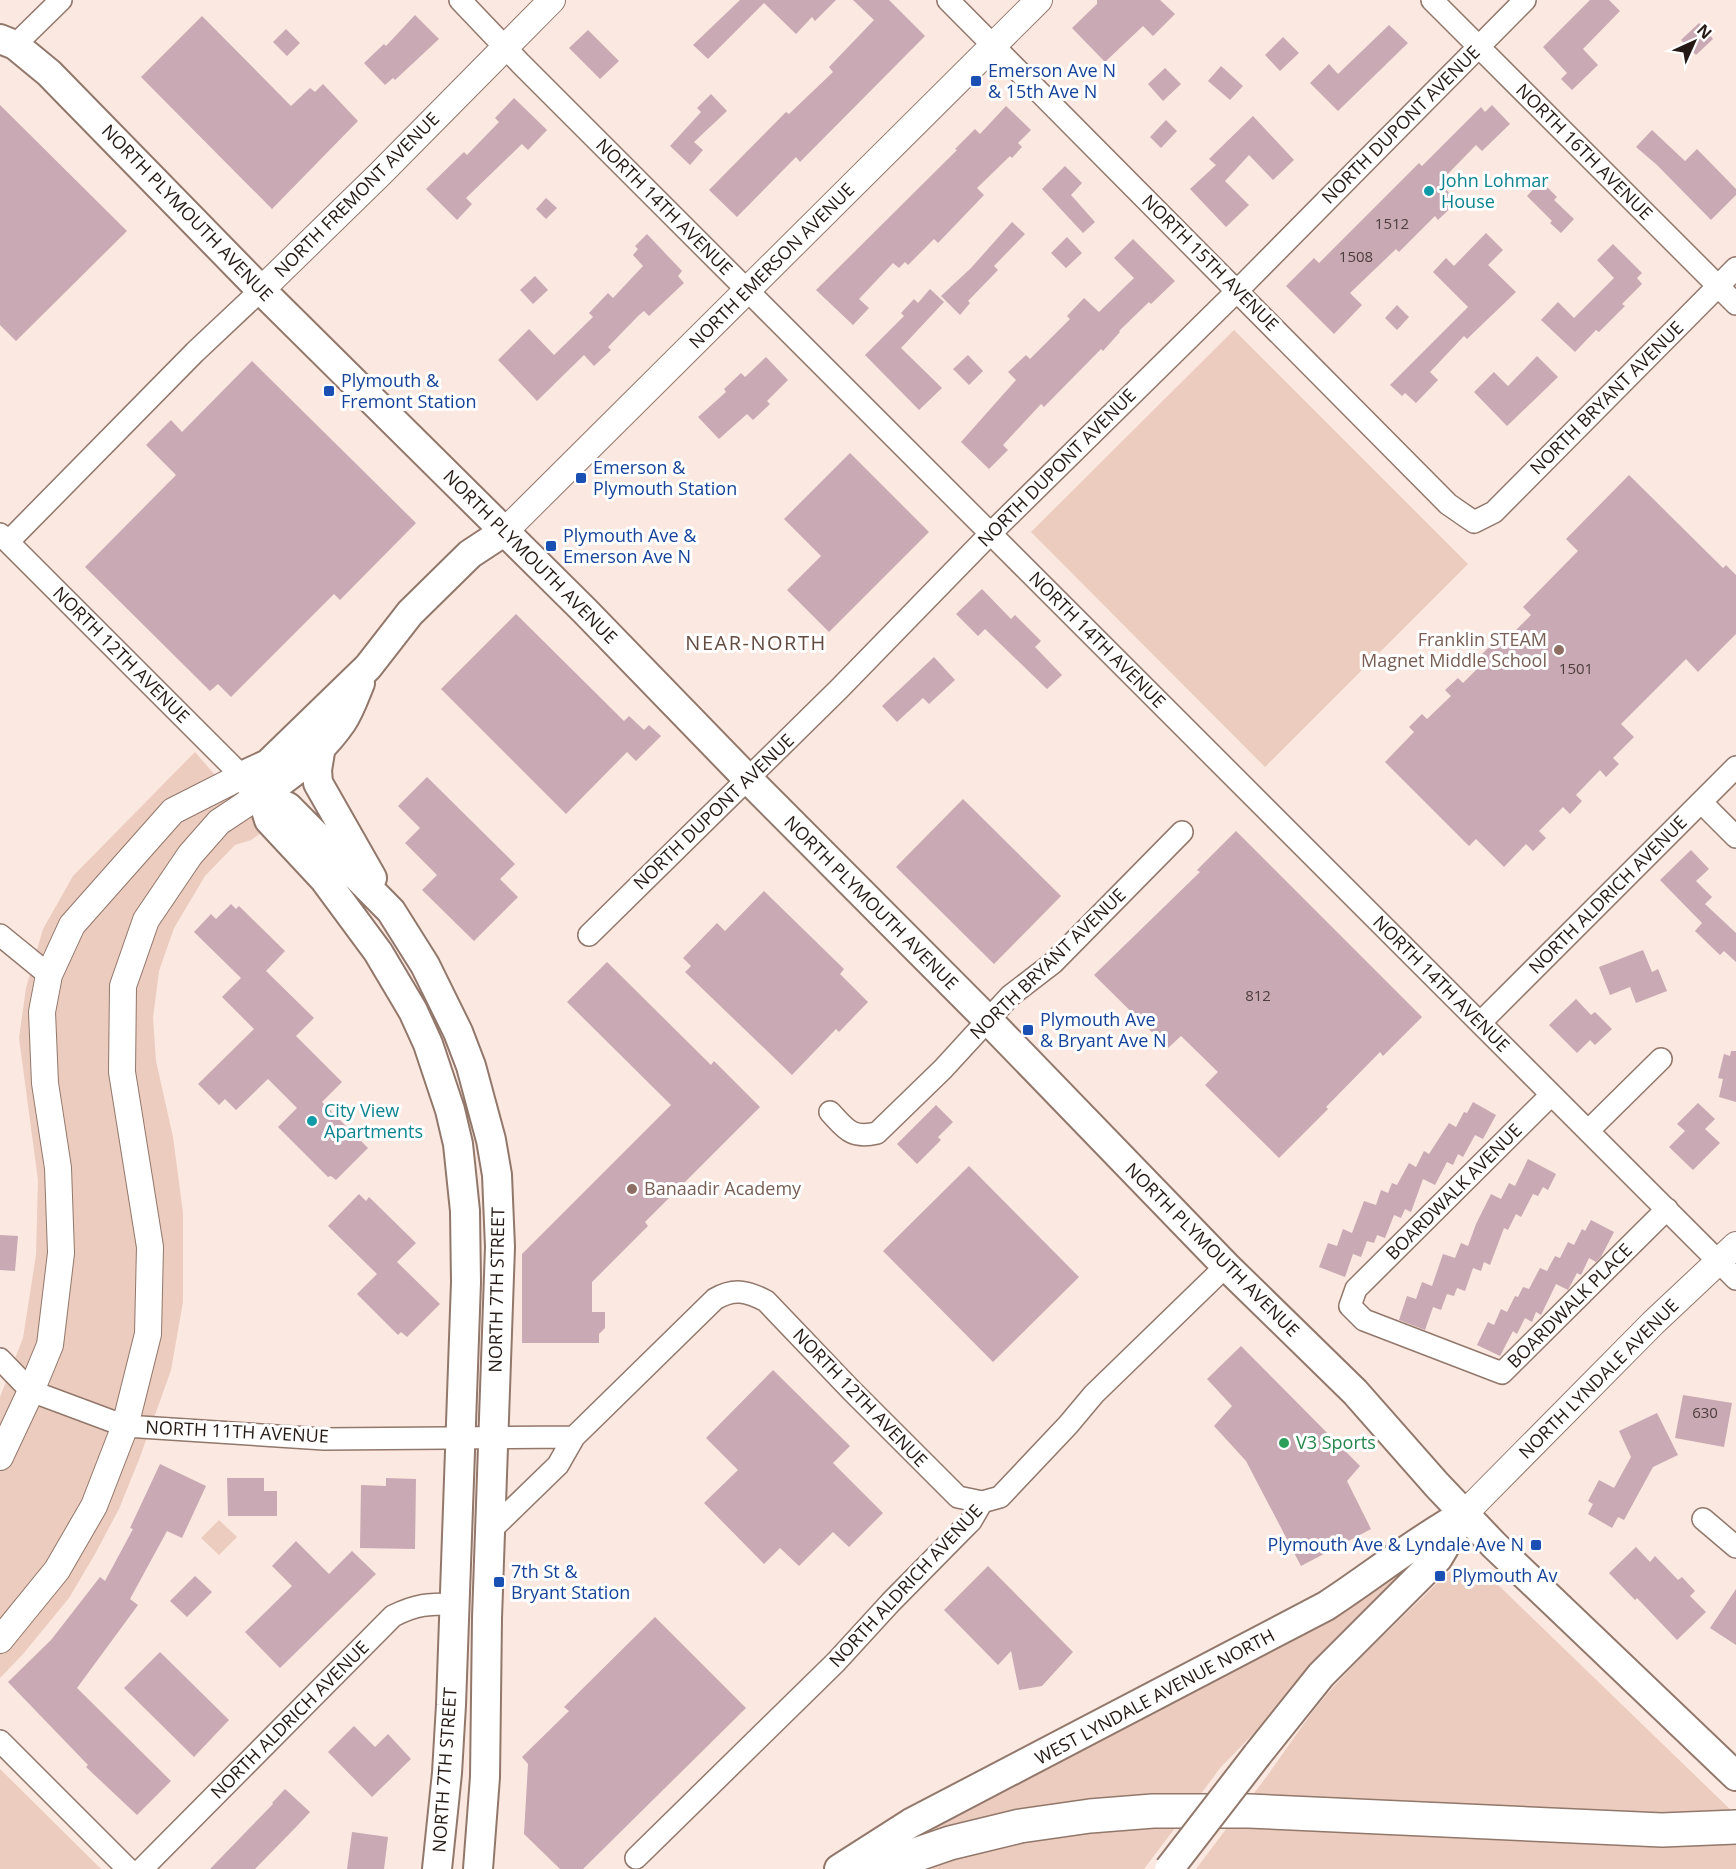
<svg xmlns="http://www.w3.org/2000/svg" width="1736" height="1869" font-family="'Open Sans',sans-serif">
  <rect width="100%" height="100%" fill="#fbe8e0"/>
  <!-- green -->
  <path fill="#ebccbe" d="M1234 330 1468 564 1265 767 1031 532Z
    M195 752 264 831 251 840 235 845 205 876 174 928 159 971 153 1018 156 1061 173 1137 183 1213V1302L171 1370 140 1457 119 1509 95 1554 69 1598 23 1654 0 1678V1397L23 1338 36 1255 38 1180 19 1038 26 988 43 929 73 876Z
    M219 1520 237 1537 219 1555 201 1538Z
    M1460 1568 1481 1571 1492 1579 1736 1815 1640 1818 1251 1797C1281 1760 1304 1718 1337 1683 1372 1645 1411 1610 1447 1573Z
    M1397 1569 1402 1573 1319 1655 1257 1730 1220 1768 1200 1795C1110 1793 1023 1807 936 1831L933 1825Z
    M0 1769 101 1869H0Z
    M1181 1820 1144 1869H903L971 1848Z
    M1233 1820 1736 1832V1869H1196Z"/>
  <!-- building -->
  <path fill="#c8a9b4" d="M740 0H836L815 21 812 17 796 34 764 3 708 59 693 45Z
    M853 0H889L925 36 800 162 796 157 737 217 709 190 786 112 789 114 833 72 829 67 874 20Z
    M1097 0H1160L1175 14 1153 36 1143 26 1105 62 1072 28 1097 4Z
    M1590 0H1609L1620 11 1583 49 1598 65 1572 90 1561 79 1567 73 1543 47Z
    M415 15 439 39 395 80 393 78 385 85 364 63 384 44 386 46Z
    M202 16 291 106 310 88 315 92 323 84 358 121 272 209 141 77Z
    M1699 23 1713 39 1696 55 1681 40Z
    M1389 25 1408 43 1338 111 1310 83 1329 64 1338 74Z
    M286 29 300 43 287 56 273 42Z
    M588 30 619 61 600 79 569 48Z
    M1283 37 1299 53 1280 71 1265 55Z
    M1221 66 1243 86 1230 100 1208 81Z
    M1165 68 1181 84 1163 101 1148 84Z
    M711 94 727 111 694 142 703 150 690 165 670 146 701 112 697 108Z
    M514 98 547 130 528 150 522 144 466 198 472 204 457 220 426 189 464 152 467 155 499 122 495 118Z
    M0 105 127 231 16 341 0 325Z
    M1492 105 1510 124 1482 151 1476 145 1439 183 1458 201 1438 220 1435 216 1399 252 1396 249 1350 293 1362 305 1334 334 1286 286 1314 258 1319 263 1419 163 1422 166 1481 107 1485 112Z
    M1006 106 1031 130 1018 143 1022 147 1012 158 1010 156 977 188 984 195 938 243 934 239 908 265 905 262 899 268 893 263 859 299 869 308 853 325 816 290 957 150 955 149 975 129 980 134Z
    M1253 116 1294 160 1273 180 1249 155 1225 181 1249 205 1226 227 1190 189 1216 165 1209 159Z
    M1166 120 1177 131 1161 148 1150 137Z
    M1652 130 1685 161 1697 149 1736 189V195L1711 220 1657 165 1636 147Z
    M1065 166 1082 183 1071 195 1095 222 1083 233 1042 189Z
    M1541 181 1557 197 1554 200 1574 219 1561 233 1550 223 1552 221 1527 196Z
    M546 198 557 208 546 219 536 209Z
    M1012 222 1025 234 994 266 998 270 968 301 970 303 960 315 941 296 971 268Z
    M1486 233 1503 250 1488 265 1516 292 1467 339 1464 336 1430 372 1438 380 1416 403 1405 393 1402 396 1390 385 1468 307 1433 272 1446 258 1454 266Z
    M647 234 682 271 678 276 684 283 649 316 644 311 638 316 608 347 611 350 594 366 584 355 537 401 498 360 529 329 554 355 593 317 589 313 608 293 613 298 643 266 633 255 638 249 635 246Z
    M1067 237 1082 253 1066 268 1051 253Z
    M1133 239 1175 281 1151 304 1149 302 1119 331 1120 332 1103 351 1101 349 1044 407 1041 404 1003 445 1008 450 989 469 961 442 1016 380 1008 372 1026 355 1030 359 1070 319 1067 316 1084 298 1099 312 1134 278 1114 258Z
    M1613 244 1642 273 1637 278 1642 284 1622 304 1625 306 1599 332 1596 330 1575 352 1541 320 1558 302 1574 318 1614 278 1597 260Z
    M535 276 548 290 533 304 520 290Z
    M930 289 944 302 901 348 942 388 919 410 865 355 904 316 901 313 914 299 918 303Z
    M1397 305 1409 317 1397 330 1385 318Z
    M968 355 983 371 969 385 953 369Z
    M1537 356 1558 377 1507 426 1474 392 1494 372 1508 386Z
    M766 357 788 380 767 401 770 404 753 420 747 414 719 439 698 417 726 392 724 389 741 373 745 377Z
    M252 361 416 523 340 600 334 594 231 697 218 684 210 691 85 567 176 475 146 445 171 420 182 432Z
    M850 453 929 532 829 632 787 590 821 556 784 519Z
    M1629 475 1723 568 1726 565 1736 575V634L1698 672 1686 659 1621 724 1634 737 1613 758 1619 764 1606 777 1600 770 1576 795 1582 801 1570 814 1563 807 1539 831 1546 838 1533 851 1526 844 1504 867 1476 839 1469 846 1385 762 1414 732 1409 727 1422 714 1427 719 1451 696 1445 690 1458 678 1463 683 1487 659 1482 654 1495 641 1500 646 1531 615 1523 607 1578 551 1566 539Z
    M982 589 1011 619 1015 615 1041 641 1035 647 1062 675 1047 689 985 629 978 636 956 614Z
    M516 614 624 721 629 716 644 730 649 725 661 736 636 761 627 752 566 814 441 689Z
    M934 657 955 680 929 704 923 698 897 722 882 706Z
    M427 777 515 864 500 879 518 897 474 941 422 890 437 875 405 843 420 828 398 806Z
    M963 799 1061 896 994 964 896 867Z
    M1236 831 1422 1017 1383 1056 1380 1052 1326 1107 1328 1109 1279 1158 1205 1085 1218 1072 1181 1036 1168 1048 1094 975 1200 872 1197 870Z
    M1691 850 1709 869 1696 881 1712 897 1705 904 1736 933V962L1724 951 1720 955 1695 931 1702 923 1660 880Z
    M764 891 844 969 840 974 868 1002 839 1032 836 1029 792 1075 685 972 691 966 683 958 717 923 725 931Z
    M231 904 236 909 239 906 285 951 266 971 314 1018 296 1036 342 1082 322 1102 368 1148 336 1180 331 1176 328 1177 278 1127 297 1108 268 1079 236 1110 225 1099 219 1105 198 1084 254 1029 222 997 241 978 194 932 211 914 216 919Z
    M1643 950 1652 972 1658 969 1667 991 1636 1003 1630 987 1610 995 1599 967Z
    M607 962 711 1065 714 1061 760 1107 645 1222 648 1226 592 1282V1312H605V1328L599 1334V1343H522V1254L671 1105 567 1002Z
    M1576 999 1591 1015 1595 1012 1612 1029 1595 1045 1590 1040 1577 1053 1549 1025Z
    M1731 1051H1736V1102L1719 1097 1723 1079 1718 1078 1724 1054 1730 1056Z
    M1473 1102 1496 1115 1483 1139 1475 1135 1463 1157 1458 1154 1453 1165 1447 1162 1435 1185 1423 1179 1411 1212 1405 1209 1401 1218 1394 1215 1385 1238 1377 1235 1374 1243 1367 1241 1361 1257 1353 1254 1345 1277 1319 1267 1328 1243 1337 1246 1343 1229 1352 1233 1364 1201 1376 1205 1381 1190 1388 1193 1392 1183 1397 1185 1409 1163 1416 1167 1424 1151 1429 1154 1449 1123 1456 1127 1464 1112 1467 1113Z
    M1698 1103 1715 1119 1705 1129 1720 1143 1693 1170 1669 1147 1685 1131 1677 1124Z
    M936 1105 953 1122 938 1137 941 1140 917 1164 897 1144Z
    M1528 1159 1556 1174 1548 1190 1543 1187 1538 1196 1533 1194 1521 1217 1516 1214 1508 1230 1504 1228 1490 1265 1484 1262 1481 1271 1473 1268 1465 1291 1457 1288 1454 1296 1447 1294 1441 1310 1433 1307 1425 1330 1399 1320 1407 1296 1416 1299 1422 1282 1432 1286 1443 1254 1455 1258 1461 1243 1468 1246 1476 1224 1491 1194 1501 1199 1509 1183 1515 1186Z
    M969 1166 1079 1277 993 1362 883 1251Z
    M359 1194 366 1201 369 1197 416 1243 397 1262 440 1304 407 1337 401 1332 398 1335 357 1294 377 1274 328 1226Z
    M1591 1220 1614 1232 1601 1257 1596 1262 1589 1258 1581 1275 1577 1273 1568 1290 1556 1284 1541 1315 1536 1312 1532 1322 1525 1318 1517 1334 1513 1331 1500 1356 1477 1345 1488 1322 1494 1325 1501 1309 1507 1312 1515 1296 1518 1297 1523 1287 1529 1289 1540 1268 1547 1271 1555 1256 1560 1258 1568 1242 1574 1245 1582 1229 1585 1231Z
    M0 1235 18 1236 15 1271 0 1270Z
    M1241 1346 1360 1466 1347 1481 1371 1529 1301 1566 1246 1461 1214 1426 1232 1406 1207 1379Z
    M773 1370 850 1446 833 1463 883 1513 849 1547 833 1532 799 1566 780 1548 764 1564 704 1503 738 1470 706 1438Z
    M1683 1395 1732 1403 1724 1447 1675 1438Z
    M1657 1413 1678 1455 1653 1467 1624 1520 1618 1517 1612 1528 1588 1514 1593 1504 1588 1501 1599 1480 1614 1488 1631 1457 1619 1431Z
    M160 1464 206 1486 182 1538 167 1531 130 1599 138 1605 77 1688 171 1781 137 1815 86 1767 88 1765 8 1682 51 1640 100 1577 105 1581 133 1529 130 1528Z
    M227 1478H264V1491H277V1516H228Z
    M386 1478 416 1479 415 1549 360 1548 361 1485 386 1486Z
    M296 1541 329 1574 352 1551 376 1574 280 1668 245 1632 292 1586 272 1566Z
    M1636 1547 1650 1562 1655 1556 1678 1580 1682 1577 1695 1591 1690 1596 1706 1612 1677 1640 1637 1598 1635 1600 1609 1573Z
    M988 1566 1073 1652 1042 1686 1019 1690 1011 1651 998 1665 944 1610Z
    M195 1576 212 1592 187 1617 170 1601Z
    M1736 1589V1645L1710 1628Z
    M655 1617 746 1708 583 1869H560L524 1834 528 1764 522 1757 569 1711 564 1707Z
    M160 1652 229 1720 194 1757 124 1688Z
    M354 1726 375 1747 388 1734 411 1759 372 1797 328 1752Z
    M285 1789 310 1812 297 1826 255 1869H210L273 1804 272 1803Z
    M352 1832 388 1837 384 1869H347Z"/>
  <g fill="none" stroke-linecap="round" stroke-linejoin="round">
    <!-- minor casing -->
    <g stroke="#92776b" stroke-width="24">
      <path id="minor" d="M460 0 521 64 1736 1279
        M948 0 1448 504 1474 522 1494 512 1736 268
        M1432 0 1736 304
        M15 45 61 0
        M0 534 242 776
        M8 542 195 352 261 290
        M1701 802 1736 837
        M0 935 49 975
        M589 935 839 689 990 534 1238 290 1525 0
        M1480 1023 1736 767
        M1551 1095 1356 1289 1350 1306 1364 1320 1502 1373 1667 1209
        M830 1112C846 1129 851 1139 877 1133L943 1069 1010 996 1053 963 1182 832
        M1588 1131 1661 1059
        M0 1359 31 1391 125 1426 324 1439 574 1437 715 1299C734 1288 747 1291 766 1301L851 1390 958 1497 982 1502
        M1703 1519 1736 1547
        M490 1531 558 1465 574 1437
        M0 1741 128 1869
        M636 1858 836 1662 891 1602 961 1531 971 1521 982 1502 1000 1497 1068 1425 1094 1394 1226 1266
        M142 1869 393 1616C417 1604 428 1604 454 1604"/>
    </g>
    <!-- tertiary casing -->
    <g stroke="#92776b" stroke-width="28">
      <path id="tertiary" d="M261 290 380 174 552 0
        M505 531 1039 0
        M0 1457 31 1391 50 1345 61 1253 58 1168 45 1083 42 1012 49 975 72 925 173 811 242 776
        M1464 1514 1653 1323 1736 1245
        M0 1640 57 1570 94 1506 125 1426 148 1334 150 1247 122 1072 123 986 146 920 190 855 219 822 261 794"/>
    </g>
    <!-- secondary casing -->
    <g stroke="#92776b" stroke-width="32">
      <path id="secondary" d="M0 39 15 45 49 73 261 290 584 610 747 778 987 1019 1226 1266 1355 1392 1437 1485 1494 1545 1736 1776
        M321 746 317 770 318 783 372 878
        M261 794 269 820 324 879 378 952 413 1011 428 1044 450 1110 458 1144 465 1211 466 1282 451 1705 447 1773 437 1869
        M261 794C291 777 322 751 342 722 350 710 355 695 360 683
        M1257 1755 1321 1675 1438 1558 1464 1514
        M478 1869 485 1777 487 1618 500 1247 497 1175 491 1140 471 1066 458 1032 425 965 391 911 288 807 261 794 242 776 268 764 368 667 410 613 470 554 505 531
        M839 1869 911 1823 1326 1606C1372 1576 1415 1541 1464 1514"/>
    </g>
    <!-- motorway casing -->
    <g stroke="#92776b" stroke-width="36">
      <path id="motorway" d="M874 1869 950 1843 1020 1826 1090 1816 1153 1811H1249L1662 1830 1736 1827"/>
    </g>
    <!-- minor -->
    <use href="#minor" stroke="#fff" stroke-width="21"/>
    <!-- tertiary -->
    <use href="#tertiary" stroke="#fff" stroke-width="26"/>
    <!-- secondary -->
    <use href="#secondary" stroke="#fff" stroke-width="28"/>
    <!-- motorway -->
    <use href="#motorway" stroke="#fff" stroke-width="33"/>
    <!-- secondary-bridge casing -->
    <g stroke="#92776b" stroke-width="32" stroke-linecap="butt">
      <path id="secondary-bridge" d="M1169 1869 1257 1755"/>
    </g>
    <!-- secondary-bridge -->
    <use href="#secondary-bridge" stroke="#fff" stroke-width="28"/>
  </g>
  <!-- markers -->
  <g fill="#1a4fb4" stroke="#fff" stroke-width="2">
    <rect x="970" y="75" width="12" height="12" rx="3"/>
    <rect x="323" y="385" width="12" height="12" rx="3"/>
    <rect x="575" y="472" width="12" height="12" rx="3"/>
    <rect x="545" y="540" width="12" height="12" rx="3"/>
    <rect x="1022" y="1024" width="12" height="12" rx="3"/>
    <rect x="1530" y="1539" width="12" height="12" rx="3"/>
    <rect x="1434" y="1570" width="12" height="12" rx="3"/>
    <rect x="493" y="1576" width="12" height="12" rx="3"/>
  </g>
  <g fill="#0f9aa8" stroke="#fff" stroke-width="2">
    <circle cx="1429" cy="191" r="6"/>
    <circle cx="312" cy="1121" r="6"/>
  </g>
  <g fill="#8d6e63" stroke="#fff" stroke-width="2">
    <circle cx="1559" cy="650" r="6"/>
    <circle cx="632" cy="1189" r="6"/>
  </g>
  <circle fill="#2e9e5b" stroke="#fff" stroke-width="2" cx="1284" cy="1443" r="6"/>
  <g text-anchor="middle" stroke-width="6" stroke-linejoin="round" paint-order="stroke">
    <!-- number labels -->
    <g font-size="15" fill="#4d3d3c">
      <text x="1392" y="229">1512</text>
      <text x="1356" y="262">1508</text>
      <text x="1576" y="674">1501</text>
      <text x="1258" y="1001">812</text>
      <text x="1705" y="1418">630</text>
    </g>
    <!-- transit labels -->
    <g font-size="18" fill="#164399" stroke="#fff" text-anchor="start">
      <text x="988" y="77">Emerson Ave N<tspan x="988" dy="21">&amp; 15th Ave N</tspan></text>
      <text x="341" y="387">Plymouth &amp;<tspan x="341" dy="21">Fremont Station</tspan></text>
      <text x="593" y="474">Emerson &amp;<tspan x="593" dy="21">Plymouth Station</tspan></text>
      <text x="563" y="542">Plymouth Ave &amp;<tspan x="563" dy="21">Emerson Ave N</tspan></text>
      <text x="1040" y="1026">Plymouth Ave<tspan x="1040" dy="21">&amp; Bryant Ave N</tspan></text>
      <text x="1524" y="1551" text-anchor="end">Plymouth Ave &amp; Lyndale Ave N</text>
      <text x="511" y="1578">7th St &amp;<tspan x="511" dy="21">Bryant Station</tspan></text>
      <text x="1452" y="1582">Plymouth Av</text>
    </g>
    <!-- street labels -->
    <g font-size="18" fill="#241914" stroke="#fff">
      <text transform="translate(1401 125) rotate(-45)" y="6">NORTH DUPONT AVENUE</text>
      <text transform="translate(1584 152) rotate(45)" y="6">NORTH 16TH AVENUE</text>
      <text transform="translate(357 195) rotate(-45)" y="6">NORTH FREMONT AVENUE</text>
      <text transform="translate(664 207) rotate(45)" y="6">NORTH 14TH AVENUE</text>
      <text transform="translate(187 213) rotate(46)" y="6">NORTH PLYMOUTH AVENUE</text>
      <text transform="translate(1210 263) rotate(45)" y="6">NORTH 15TH AVENUE</text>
      <text transform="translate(772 266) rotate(-45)" y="6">NORTH EMERSON AVENUE</text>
      <text transform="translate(1607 398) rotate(-45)" y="6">NORTH BRYANT AVENUE</text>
      <text transform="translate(1057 468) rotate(-45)" y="6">NORTH DUPONT AVENUE</text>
      <text transform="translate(530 557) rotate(45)" y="6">NORTH PLYMOUTH AVENUE</text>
      <text transform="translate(1097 640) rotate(45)" y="6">NORTH 14TH AVENUE</text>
      <text transform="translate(121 655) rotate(45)" y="6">NORTH 12TH AVENUE</text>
      <text transform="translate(714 812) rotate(-44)" y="6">NORTH DUPONT AVENUE</text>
      <text transform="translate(1608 895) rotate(-45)" y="6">NORTH ALDRICH AVENUE</text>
      <text transform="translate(871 903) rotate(45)" y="6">NORTH PLYMOUTH AVENUE</text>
      <text transform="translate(1048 964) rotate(-44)" y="6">NORTH BRYANT AVENUE</text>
      <text transform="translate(1441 984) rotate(45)" y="6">NORTH 14TH AVENUE</text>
      <text transform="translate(1454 1192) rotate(-45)" y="6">BOARDWALK AVENUE</text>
      <text transform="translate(1212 1250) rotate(45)" y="6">NORTH PLYMOUTH AVENUE</text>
      <text transform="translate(497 1290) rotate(-89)" y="6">NORTH 7TH STREET</text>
      <text transform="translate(1570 1306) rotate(-45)" y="6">BOARDWALK PLACE</text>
      <text transform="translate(1599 1379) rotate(-45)" y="6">NORTH LYNDALE AVENUE</text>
      <text transform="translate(860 1398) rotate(46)" y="6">NORTH 12TH AVENUE</text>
      <text transform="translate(237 1432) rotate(3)" y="6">NORTH 11TH AVENUE</text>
      <text transform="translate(906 1586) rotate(-47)" y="6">NORTH ALDRICH AVENUE</text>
      <text transform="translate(1155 1697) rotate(-28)" y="6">WEST LYNDALE AVENUE NORTH</text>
      <text transform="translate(290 1720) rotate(-45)" y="6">NORTH ALDRICH AVENUE</text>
      <text transform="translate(445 1770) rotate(-86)" y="6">NORTH 7TH STREET</text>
    </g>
    <!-- culture labels -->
    <g font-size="18" fill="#0d838f" stroke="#fff" text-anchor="start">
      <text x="1441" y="187">John Lohmar<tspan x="1441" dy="21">House</tspan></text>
      <text x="324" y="1117">City View<tspan x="324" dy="21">Apartments</tspan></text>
    </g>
    <!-- education labels -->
    <g font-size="18" fill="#785e54" stroke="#fff" text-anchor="end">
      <text x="1547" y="646">Franklin STEAM<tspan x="1547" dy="21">Magnet Middle School</tspan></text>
      <text x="644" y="1195" text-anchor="start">Banaadir Academy</text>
    </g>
    <!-- leisure labels -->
    <g font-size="18" fill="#27864d" stroke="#fff" text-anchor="start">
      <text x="1296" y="1449">V3 Sports</text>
    </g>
    <!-- neighbourhood labels -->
    <g font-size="20" letter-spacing="1.5" fill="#644b40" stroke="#fff">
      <text x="756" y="650">NEAR-NORTH</text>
    </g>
  </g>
  <!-- north arrow -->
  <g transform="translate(1694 42) rotate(45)" stroke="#ffffff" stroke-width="4.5" paint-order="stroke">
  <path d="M0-4.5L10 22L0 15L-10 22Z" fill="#241914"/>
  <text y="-9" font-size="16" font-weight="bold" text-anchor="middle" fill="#241914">N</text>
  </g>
</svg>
